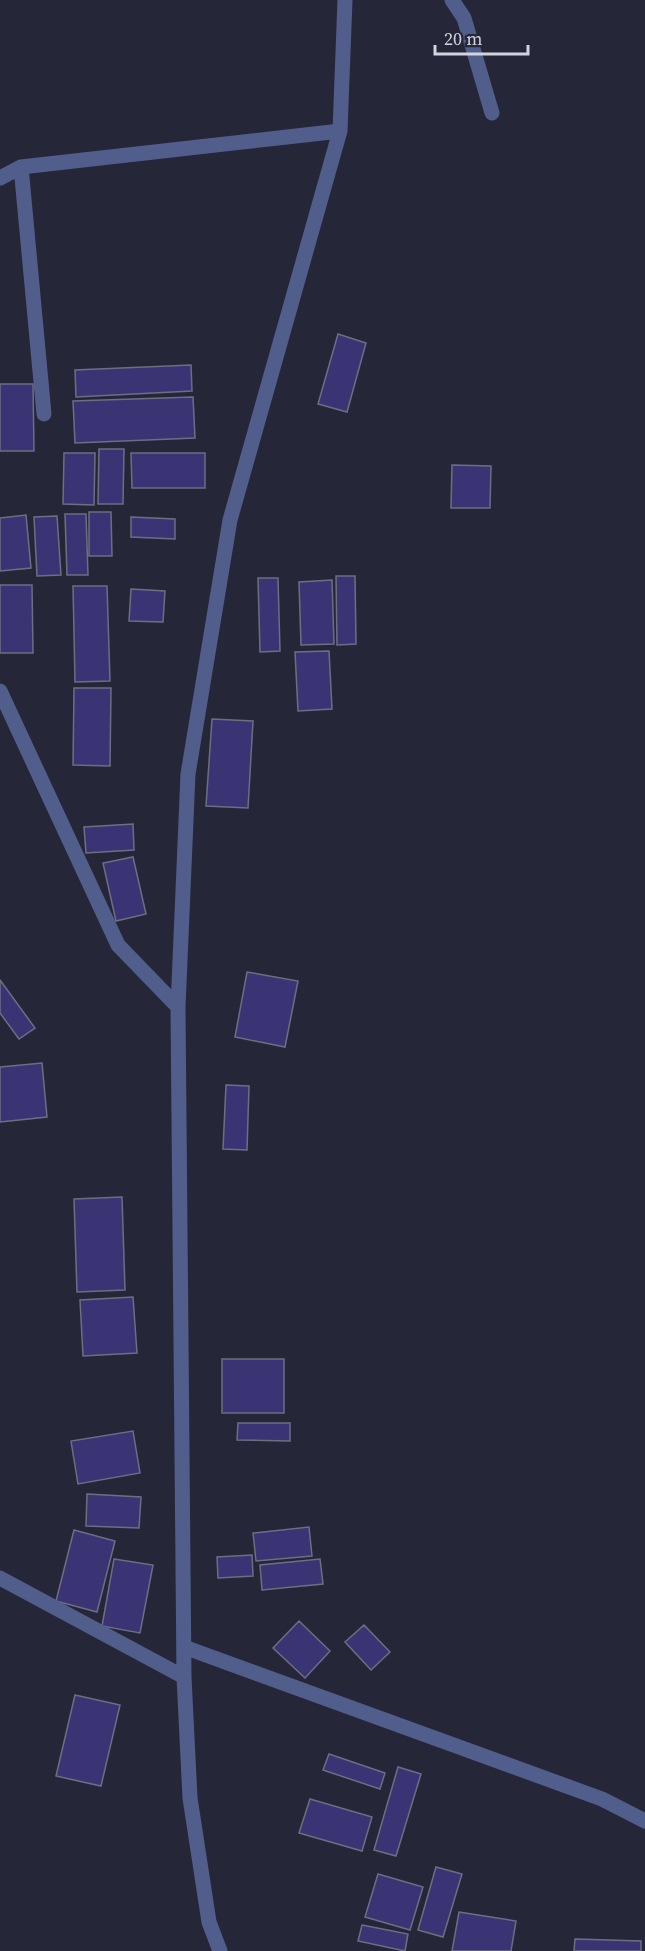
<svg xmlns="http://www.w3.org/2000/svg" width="645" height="1951" font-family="'Source Serif 4',serif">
  <rect width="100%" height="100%" fill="#252738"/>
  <!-- building -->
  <path fill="#3a3374" stroke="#6e6e83" stroke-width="1.5" d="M338 334 366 343 347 412 318 404Z
    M191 365 192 391 76 397 75 370Z
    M0 384H33L34 451H0Z
    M193 397 195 438 75 443 73 401Z
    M99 449H124L123 504H98Z
    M64 453H95L94 505 63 504Z
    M131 453H205V488H132Z
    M452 465 491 466 490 508H451Z
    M89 512H111L112 556H89Z
    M65 514H86L88 575H67Z
    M26 515 31 568 0 571V518Z
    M57 516 61 575 37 576 34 517Z
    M131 517 175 519V539L131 537Z
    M336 576H355L356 644 337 645Z
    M258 578H278L280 651 260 652Z
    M332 580 334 644 301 645 299 582Z
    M0 585H32L33 653H0Z
    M73 586H107L110 681 75 682Z
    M131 589 165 591 163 622 129 621Z
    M329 651 332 709 298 711 295 652Z
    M74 688H111L110 766 73 765Z
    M212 719 253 721 248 808 206 806Z
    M133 824 134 850 86 853 84 827Z
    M133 857 146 914 116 921 103 863Z
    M247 972 298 981 285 1047 235 1037Z
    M0 980 35 1028 19 1039 0 1013Z
    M42 1063 47 1117 0 1122V1067Z
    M226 1085 249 1086 247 1150 223 1149Z
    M122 1197 125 1290 77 1292 74 1199Z
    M133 1297 137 1353 83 1356 80 1300Z
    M222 1359H284V1413H222Z
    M238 1423H290V1441L237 1440Z
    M133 1431 140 1473 78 1484 71 1441Z
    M87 1494 141 1497 139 1528 86 1526Z
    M309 1527 312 1556 256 1561 253 1533Z
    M74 1530 115 1541 97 1612 56 1601Z
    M252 1555 253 1576 218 1578 217 1557Z
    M114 1559 153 1565 140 1633 102 1626Z
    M320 1559 323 1584 262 1590 260 1565Z
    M299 1621 330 1651 305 1678 273 1648Z
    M364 1625 390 1652 371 1670 345 1642Z
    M75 1695 120 1705 101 1786 56 1776Z
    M329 1754 385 1773 380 1789 323 1770Z
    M398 1767 421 1774 396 1856 374 1850Z
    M310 1799 372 1817 362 1851 299 1833Z
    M436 1867 462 1874 443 1937 418 1930Z
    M378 1874 423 1887 410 1930 365 1917Z
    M459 1912 516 1921 511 1951H452Z
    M362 1925 408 1934 405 1951 358 1941Z
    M575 1939 641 1941V1951H574Z"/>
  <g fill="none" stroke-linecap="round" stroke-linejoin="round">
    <!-- minor -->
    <path stroke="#515e8c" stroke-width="15" d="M452 0 464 18 492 113
      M21 167 44 414
      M0 178 21 167 340 131
      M0 691 118 945 178 1007
      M0 1578 184 1677
      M184 1647 602 1799 645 1821
      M220 1951 209 1922 190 1798 184 1677 178 1007 188 774 230 520 340 131 345 0"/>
  </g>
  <!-- scale -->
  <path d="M435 45v9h93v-9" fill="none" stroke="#d1d3df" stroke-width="3"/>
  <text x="444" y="45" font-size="18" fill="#d1d3df" stroke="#252738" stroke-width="4.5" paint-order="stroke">20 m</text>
</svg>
